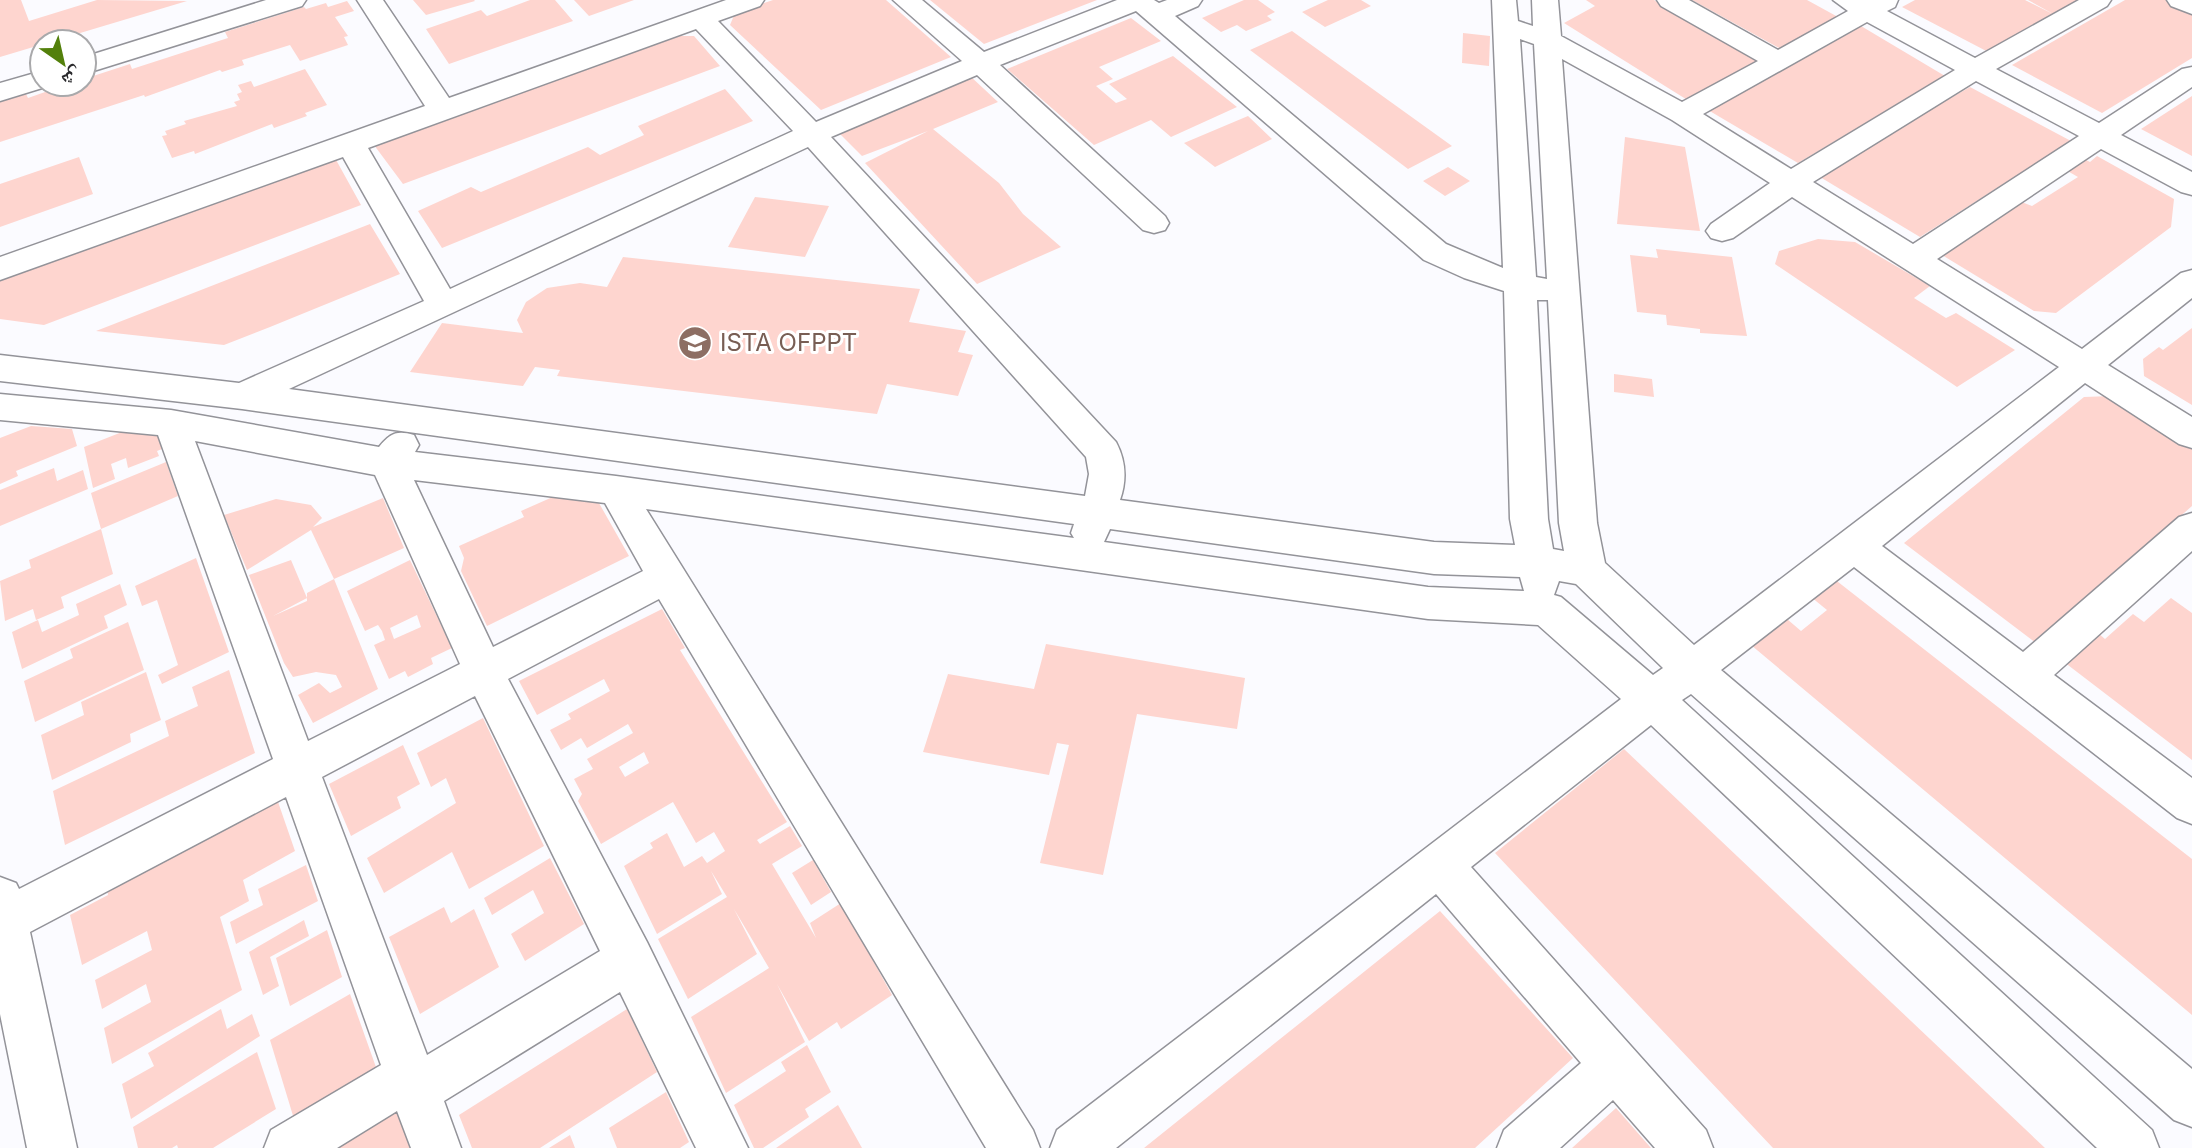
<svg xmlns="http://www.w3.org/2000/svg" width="2192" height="1148" font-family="Inter,'Noto Naskh Arabic',sans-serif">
  <rect width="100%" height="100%" fill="#fbfbff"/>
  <!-- building -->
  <path fill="#fed5cf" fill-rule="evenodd" d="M0 0H21L29 21 97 0 187 1 0 57Z
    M413 0H474L475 1 426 15Z
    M530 0H555L573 21 449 64 426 29 481 10 487 16Z
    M574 0H634L589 16Z
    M773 0H886L951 57 821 110 730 25 735 13Z
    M930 0H1097L984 44Z
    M1244 0H1258L1275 12 1267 16 1272 20 1246 31 1237 25 1221 32 1202 18Z
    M1328 0H1361L1371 6 1325 27 1302 12Z
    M1586 0H1654L1758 62 1689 101 1564 23 1595 6Z
    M1692 0H1807L1838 17 1781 49Z
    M1915 0H2025L2055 15 2028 0H2087L1992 54 1902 7Z
    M2125 0H2169L2192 11V58L2102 113 2012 65Z
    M347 1 354 11 335 17 348 36 344 37 348 45 300 61 290 45 242 60 244 65 222 72 220 70 145 97 144 95 0 142V102L26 94 28 98 68 84H84V79L130 64 132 69 228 38 225 32 304 7 306 9 326 3 328 7Z
    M1131 18 1161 41 1099 67 1113 79 1096 86 1116 103 1127 99 1109 84 1173 56 1237 107 1171 137 1151 120 1094 145 1007 69Z
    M1861 26 1945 76 1798 163 1708 110Z
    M1292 31 1452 146 1408 169 1250 50Z
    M1463 33 1490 36 1489 66 1462 63Z
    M680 36H694L720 66 403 184 374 145Z
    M305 69 327 105 305 113 307 116 274 128 272 124 195 154 194 151 172 158 162 136 167 135 165 131 186 124 184 121 237 106 234 102 240 100 237 94 242 92 238 85 251 81 254 87Z
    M969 75 998 102 933 129 999 183 1023 214 1061 247 977 284 865 163 928 131 862 156 837 131Z
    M1970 87 2071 141 1920 237 1815 174Z
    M725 89 753 121 442 248 418 211 471 187 481 192 588 147 600 155 644 135 638 126Z
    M2192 96V156L2141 129Z
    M1248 116 1272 139 1215 167 1184 143Z
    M1625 137 1685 147 1700 231 1617 224Z
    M2097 156 2174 199 2171 227 2056 313 2034 311 1942 255 2019 201 2032 206 2078 177 2064 169 2082 158 2090 162Z
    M79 157 93 194 0 227V184Z
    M335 158 361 205 44 325 0 319V281Z
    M1448 167 1470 181 1445 196 1423 181Z
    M755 197 829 206 805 257 728 247Z
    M370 224 400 274 270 327 224 345 96 331Z
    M1818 239 1855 242 1930 286 1914 298 1946 318 1956 313 2015 350 1957 387 1775 264 1779 251Z
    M1656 249 1732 257 1747 336 1700 333V329L1667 325 1666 315 1637 312 1630 255 1658 258Z
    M623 257 920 289 909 322 966 331 958 352 973 355 958 396 887 384 877 414 557 376 560 370 535 367 523 386 410 372 442 323 523 333 517 320 526 302 547 288 580 283 607 287Z
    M2192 328V405L2144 376 2143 359 2159 347 2163 350Z
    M1614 374 1652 379 1654 397 1614 392Z
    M2111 396 2192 449V506L2036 643 1904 543 2084 397Z
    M31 426 72 429 77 446 16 471 18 476 0 484V438Z
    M122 432 158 434 162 449 157 451 159 456 128 468 126 458 111 464 115 479 93 488 84 447Z
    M166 462 178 496 101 529 91 493Z
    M54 468 57 481 83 470 88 489 0 526V490Z
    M564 492 595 496 629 556 487 626 461 571 464 558 459 546 524 517 521 511Z
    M383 498 404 548 334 579 311 530 247 570 224 515 276 499 311 505 322 518 313 527Z
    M101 529 113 574 61 597 64 608 36 620 33 609 5 621 0 581 31 568 29 560Z
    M196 558 229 652 162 684 158 675 178 665 157 600 142 606 135 586Z
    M291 560 307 598 273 616 307 601V593L334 579 378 689 313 723 298 695 319 683 330 693 342 687 336 675 316 672 293 677 284 663 249 575Z
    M410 560 452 648 431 658 433 664 408 677 405 671 389 679 374 645 385 640 382 631 378 625 365 631 347 591ZM417 615 421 627 394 639 390 628Z
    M1833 578 2192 859V1015L1745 640 1780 613 1801 631 1827 610 1811 597Z
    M120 584 127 605 104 616 108 628 22 669 12 632 38 620 42 632 79 615 76 604Z
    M2171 598 2192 613V760L2064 662 2098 633 2105 639 2133 614 2144 622Z
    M662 609 685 648 680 650 787 822 757 840 760 844 790 826 802 846 772 864 816 938 810 923 841 903 892 995 841 1029 837 1022 809 1041 777 984 805 1042 726 1093 691 1017 769 968 734 909 757 954 688 999 658 939 727 897 711 871 722 894 657 934 624 866 653 848 650 843 667 833 684 867 702 856 707 863 725 851 714 832 696 843 673 802 601 844 578 801 582 794 574 779 593 769 587 759 633 733 628 724 587 748 581 738 561 750 550 730 571 719 568 714 610 691 604 679 537 715 519 681ZM644 752 649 763 625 777 619 767Z
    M128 622 144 670 35 722 24 681 73 658 70 649Z
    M1046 644 1245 678 1237 729 1137 714 1103 875 1040 863 1069 745 1057 743 1049 775 923 752 948 674 1034 689Z
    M229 670 255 753 65 845 53 791 169 736 165 721 198 706 192 687Z
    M146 672 161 720 130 734 131 742 52 780 41 735 84 715 81 702Z
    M483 718 544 846 469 889 452 852 384 893 367 858 456 803 446 778 431 787 417 753Z
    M403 745 420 784 397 797 401 808 351 836 329 784Z
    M1624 749 2045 1148H1773L1495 853Z
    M277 799 295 851 243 880 249 901 220 917 242 990 112 1064 104 1028 151 1002 146 984 102 1009 95 980 152 950 147 931 82 965 70 915 108 895 107 888Z
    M550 858 584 924 525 961 511 934 544 913 533 890 492 915 484 898Z
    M813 860 831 892 811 905 792 873Z
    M306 865 318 901 236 944 230 922 263 905 258 889Z
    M444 907 451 923 474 909 499 967 420 1014 389 937Z
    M1440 911 1573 1058 1475 1148H1144Z
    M304 920 309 936 270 957 279 986 263 995 249 952Z
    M327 930 342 977 290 1006 276 958Z
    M350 994 377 1070 294 1119 270 1040Z
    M221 1009 227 1029 252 1014 260 1036 131 1119 122 1084 154 1066 148 1053Z
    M627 1009 657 1072 540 1148H472L459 1115Z
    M807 1045 831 1092 805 1109 809 1117 763 1148H754L734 1105 786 1071 781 1062Z
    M257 1052 276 1109 213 1148H178L177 1145 172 1148H138L133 1127Z
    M666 1092 689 1142 680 1148H617L609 1128Z
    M838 1105 862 1148H776Z
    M400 1107 414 1148H333Z
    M1616 1108 1651 1148H1572Z
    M570 1135 575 1148H549Z"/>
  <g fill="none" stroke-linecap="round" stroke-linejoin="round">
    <!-- street casing -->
    <g stroke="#939399" stroke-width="3">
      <path id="street" d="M266 0H306L302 6 84 74V57Z
        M357 0H383L449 98 726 0H764L760 6 718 21 816 122 962 61 893 0H922L984 52 1117 0H1154L1159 3 1167 0H1202L1198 6 1175 16 1446 244 1503 268 1492 0H1516L1518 21 1533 26 1532 0H1558L1561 36 1682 102 1758 61 1661 6 1657 0H1689L1778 50 1848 11 1833 0H1898L1895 7 1887 11 1975 58 2079 0H2111L2107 6 1996 69 2099 123 2182 69 2192 67V87L2121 135 2192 172V195L2181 192 2101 149 1937 259 2082 349 2181 273 2192 270V298L2108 365 2192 417V448L2179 444 2085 383 1882 546 2023 652 2179 517 2192 513V551L2054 675 2192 778V824L2177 818 1854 567 1721 670 2192 1069V1127L2174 1120 1691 694 1682 700 2152 1130 2159 1148H2097L1651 725 1471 867 1706 1130 1713 1148H1655L1613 1100 1560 1148H1497L1504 1130 1581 1063 1436 894 1116 1148H1050L1057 1130 1621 699 1538 625 1428 619 646 509 1033 1130 1040 1148H986L659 599 508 679 647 942 748 1148H696L620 992 444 1101 461 1148H411L397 1111 337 1148H264L271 1130 381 1065 286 797 30 932 77 1148H27L0 1014V877L16 883 19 889 273 759 158 435 0 420V394L171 410 379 447C390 433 397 430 414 435L419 445 415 452 616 476 1074 538 1071 533 1074 524 242 409 0 381V355L239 383 424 301 343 157 0 280V257L425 106ZM1136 11 1424 260 1464 278 1504 291 1510 519 1515 545 1434 542 1120 500C1127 480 1126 461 1116 442L831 137 977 75 1143 230 1154 233 1165 230 1169 223 1165 216 1000 65ZM1867 22 1955 70 1791 169 1703 114ZM696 29 793 131 450 289 368 148ZM1520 39 1534 44 1547 279 1536 277ZM1562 59 1672 120 1770 183 1711 224 1706 231 1711 238 1722 241 1733 238 1792 197 2059 367 1694 645 1605 563 1597 523ZM1976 81 2079 136 1913 244 1813 182ZM808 147 1086 457 1089 474 1085 496 289 389ZM1537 300H1548L1559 523 1564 551 1553 549 1548 519ZM195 441 375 475 460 664 308 741ZM414 480 605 503 643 571 493 647ZM1110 529 1434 574 1520 577 1524 591 1428 587 1104 542ZM1559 581 1576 584 1663 668 1653 675 1561 597 1554 595ZM475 696 600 951 427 1055 322 777Z
        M2167 0H2192V14L2171 6Z
        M42 71V84L52 85 0 101V83Z"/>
    </g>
    <!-- street -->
    <use href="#street" fill="#fff" fill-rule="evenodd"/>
  </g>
  <!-- icons -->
  <defs>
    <g id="university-disc" transform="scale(1.75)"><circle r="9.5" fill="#8d6e63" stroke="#fff"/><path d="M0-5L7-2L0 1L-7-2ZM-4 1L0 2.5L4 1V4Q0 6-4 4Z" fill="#fff"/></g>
  </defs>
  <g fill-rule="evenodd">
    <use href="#university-disc" x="695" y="343"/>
  </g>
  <g text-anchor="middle" stroke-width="6" stroke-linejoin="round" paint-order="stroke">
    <!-- education labels -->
    <g font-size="24" fill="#785e54" stroke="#fff" text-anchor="start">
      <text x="720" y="351">ISTA OFPPT</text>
    </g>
  </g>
  <!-- north arrow -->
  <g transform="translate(63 63) rotate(146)"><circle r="33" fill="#ffffff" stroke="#a9a9ab" stroke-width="2"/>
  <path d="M0-5L12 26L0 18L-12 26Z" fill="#53800b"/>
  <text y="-10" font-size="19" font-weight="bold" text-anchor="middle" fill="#29292c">ش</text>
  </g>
</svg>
